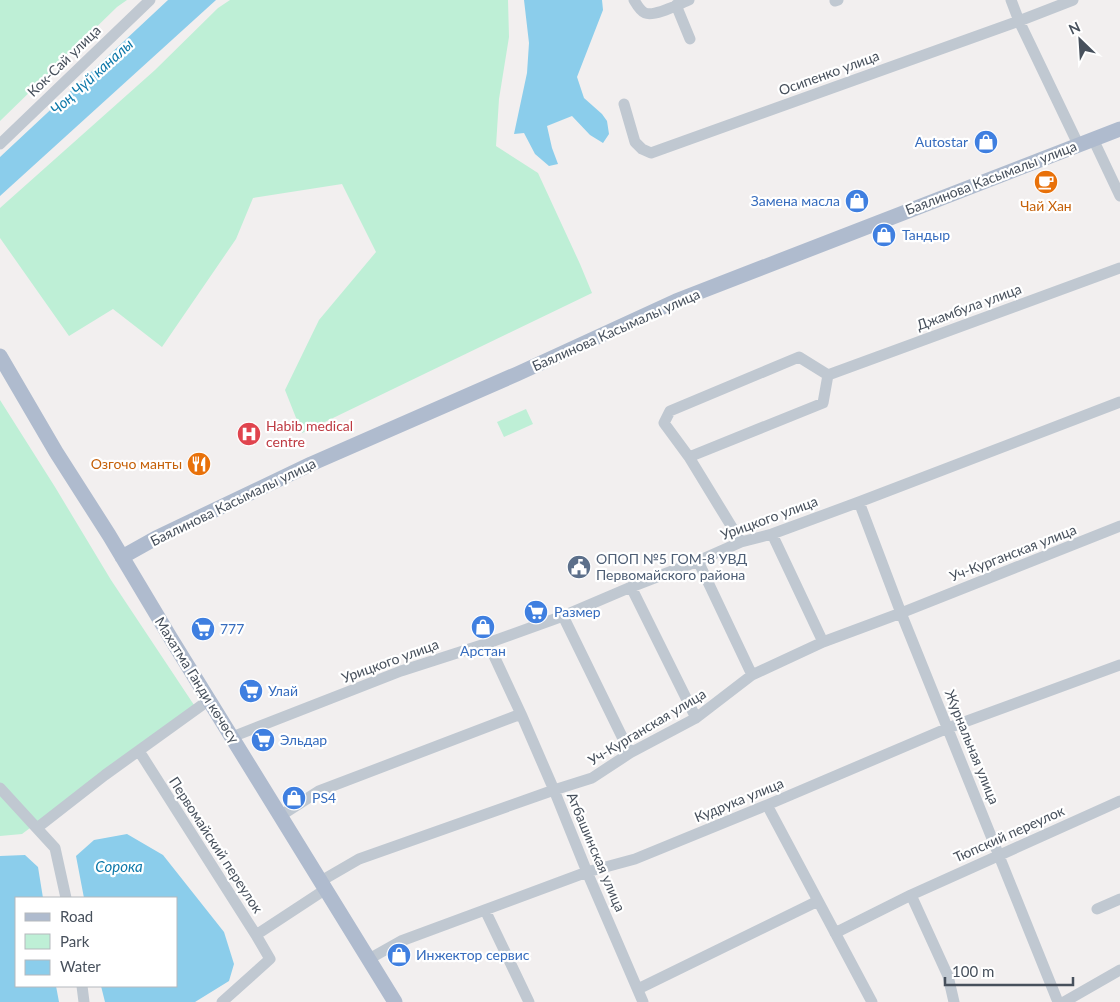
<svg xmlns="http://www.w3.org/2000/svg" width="1120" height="1002" font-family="Lato,sans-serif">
  <rect width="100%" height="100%" fill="#f2efef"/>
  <!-- green -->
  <path fill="#beefd6" d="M0 0H127L117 7 0 121Z
    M230 0H508L509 37 499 99 496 146 538 173 580 264 592 293 302 433 285 390 319 320 376 252 342 184 253 198 236 239 162 347 113 309 69 336 0 238V208L155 70 218 8Z
    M0 400 55 487 111 580 194 705 22 834 0 836Z
    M526 409 533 424 504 437 497 422Z"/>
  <!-- water -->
  <path fill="#8bcdeb" d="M168 0H216L0 196V157Z
    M524 0H602L603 10 577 77 584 98 602 114 607 121 609 134 603 143 590 135 572 116 547 126 552 148 558 164 549 166 535 154 524 133 514 134 527 73 529 43Z
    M127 834 163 855 224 932 234 964 229 981 195 1002H105L101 986H176V898H84L76 856 94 840Z
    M25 855 38 867 43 898H16V986H56L59 1002H0V856Z"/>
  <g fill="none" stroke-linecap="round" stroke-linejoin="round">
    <!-- minor -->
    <path stroke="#c0c8d1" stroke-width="11" d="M634 0C637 5 640 11 645 13 655 17 679 4 689 0
      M1011 0 1019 21 1078 144
      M835 1 838 0
      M676 5 690 39
      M624 104 635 142 642 149 651 153 1019 21 1073 0
      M1093 139 1120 196
      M0 144 150 0
      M799 357 828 375 823 403 689 457 664 423 670 411Z
      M828 375 1120 268
      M689 457 741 542
      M859 502 901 613 1058 1002
      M772 534 823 642
      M698 561 752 675
      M631 587 696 718
      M563 616 630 753
      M488 643 521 714 554 790 587 872 643 1002
      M232 737 401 671 488 643 563 616 631 587 698 561 741 542 772 534 859 502 1120 402
      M139 751 256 935 326 889
      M0 788 55 848 66 898
      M767 805 872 1002
      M280 816 319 791 521 714
      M37 828 105 775 209 700
      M321 881 359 859 554 790 592 778 630 753 696 718 752 675 823 642 901 613 1120 526
      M911 895 948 976 954 1002
      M1097 909 1120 899
      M485 910 529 1002
      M835 933 911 895 1120 801
      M369 959 401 941 587 872 635 859 767 805 948 728 1120 665
      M82 986 84 1002
      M638 989 818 901
      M222 1002 270 959 256 935
      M1064 1002 1120 970"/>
    <!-- major -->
    <path stroke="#afbbce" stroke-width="15" d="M0 356 56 452 109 535 170 637 395 1002
      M122 557 156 538 311 464 517 374 676 301 1120 129"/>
  </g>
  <!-- icons -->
  <defs>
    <g id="shop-disc" transform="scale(1.25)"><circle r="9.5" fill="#3f7fe0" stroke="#fff"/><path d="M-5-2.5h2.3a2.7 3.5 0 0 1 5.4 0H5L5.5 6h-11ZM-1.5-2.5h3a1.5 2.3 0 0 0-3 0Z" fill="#fff"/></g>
    <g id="cafe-disc" transform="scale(1.25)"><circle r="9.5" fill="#e8710a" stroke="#fff"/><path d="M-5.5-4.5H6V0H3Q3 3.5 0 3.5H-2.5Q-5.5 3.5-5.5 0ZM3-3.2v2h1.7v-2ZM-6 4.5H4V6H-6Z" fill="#fff"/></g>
    <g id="hospital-disc" transform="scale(1.25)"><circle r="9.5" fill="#e0444e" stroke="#fff"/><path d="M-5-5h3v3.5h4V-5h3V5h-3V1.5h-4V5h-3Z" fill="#fff"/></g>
    <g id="restaurant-disc" transform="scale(1.25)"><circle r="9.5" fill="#e8710a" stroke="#fff"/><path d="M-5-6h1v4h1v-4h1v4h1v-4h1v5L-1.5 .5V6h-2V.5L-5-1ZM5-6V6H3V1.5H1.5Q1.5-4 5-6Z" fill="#fff"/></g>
    <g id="civic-disc" transform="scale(1.25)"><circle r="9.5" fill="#5c6f8a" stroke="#fff"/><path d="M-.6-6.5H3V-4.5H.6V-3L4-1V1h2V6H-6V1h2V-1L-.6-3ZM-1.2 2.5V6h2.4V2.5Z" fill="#fff"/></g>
    <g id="supermarket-disc" transform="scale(1.25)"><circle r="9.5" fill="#3f7fe0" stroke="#fff"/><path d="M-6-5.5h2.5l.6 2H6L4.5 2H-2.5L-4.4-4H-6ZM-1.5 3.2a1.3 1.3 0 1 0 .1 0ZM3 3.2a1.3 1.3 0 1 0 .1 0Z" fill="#fff"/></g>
  </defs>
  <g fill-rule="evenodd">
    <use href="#shop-disc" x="986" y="142"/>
    <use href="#cafe-disc" x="1046" y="182"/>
    <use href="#shop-disc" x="857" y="201"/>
    <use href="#shop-disc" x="884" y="235"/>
    <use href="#hospital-disc" x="249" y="434"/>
    <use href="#restaurant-disc" x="199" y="464"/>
    <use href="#civic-disc" x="579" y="567"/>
    <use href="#supermarket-disc" x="536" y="612"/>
    <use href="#shop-disc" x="483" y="627"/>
    <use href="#supermarket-disc" x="203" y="629"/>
    <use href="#supermarket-disc" x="251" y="691"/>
    <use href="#supermarket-disc" x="263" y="740"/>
    <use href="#shop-disc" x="294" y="798"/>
    <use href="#shop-disc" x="399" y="955"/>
  </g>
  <g text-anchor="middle" stroke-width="4.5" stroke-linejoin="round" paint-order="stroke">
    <!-- street labels -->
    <g font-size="14" fill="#47505c" stroke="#fff">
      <text transform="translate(64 61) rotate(-44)" y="5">Кок-Сай улица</text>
      <text transform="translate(829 73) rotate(-20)" y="5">Осипенко улица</text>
      <text transform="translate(991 178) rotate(-21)" y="5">Баялинова Касымалы улица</text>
      <text transform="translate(969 307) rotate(-20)" y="5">Джамбула улица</text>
      <text transform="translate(616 330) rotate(-24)" y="5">Баялинова Касымалы улица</text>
      <text transform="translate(233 502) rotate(-26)" y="5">Баялинова Касымалы улица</text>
      <text transform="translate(769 518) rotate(-20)" y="5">Урицкого улица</text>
      <text transform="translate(1013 553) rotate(-21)" y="5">Уч-Курганская улица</text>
      <text transform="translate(390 661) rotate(-20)" y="5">Урицкого улица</text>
      <text transform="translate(197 680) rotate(58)" y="5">Махатма Ганди көчөсү</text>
      <text transform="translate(647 727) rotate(-31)" y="5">Уч-Курганская улица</text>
      <text transform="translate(972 747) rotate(68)" y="5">Журнальная улица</text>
      <text transform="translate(739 800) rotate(-22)" y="5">Кудрука улица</text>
      <text transform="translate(1009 834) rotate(-24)" y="5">Тюпский переулок</text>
      <text transform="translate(216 845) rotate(57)" y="5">Первомайский переулок</text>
      <text transform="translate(596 852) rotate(67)" y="5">Атбашинская улица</text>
    </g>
    <!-- shop labels -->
    <g font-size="14" fill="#366cbe" stroke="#fff" text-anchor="start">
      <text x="968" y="147" text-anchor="end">Autostar</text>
      <text x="840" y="206" text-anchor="end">Замена масла</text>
      <text x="902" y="240">Тандыр</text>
      <text x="554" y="617">Размер</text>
      <text x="220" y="634">777</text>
      <text x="483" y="656" text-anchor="middle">Арстан</text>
      <text x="268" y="696">Улай</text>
      <text x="280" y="745">Эльдар</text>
      <text x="312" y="803">PS4</text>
      <text x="416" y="960">Инжектор сервис</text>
    </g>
    <!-- food labels -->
    <g font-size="14" fill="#c56008" stroke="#fff">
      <text x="1046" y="211">Чай Хан</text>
      <text x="182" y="469" text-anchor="end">Озгочо манты</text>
    </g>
    <!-- health labels -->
    <g font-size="14" fill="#be3a42" stroke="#fff" text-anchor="start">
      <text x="266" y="431">Habib medical<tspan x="266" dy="16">centre</tspan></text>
    </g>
    <!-- service labels -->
    <g font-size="14" fill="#4e5e75" stroke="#fff" text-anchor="start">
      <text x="596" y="564">ОПОП №5 ГОМ-8 УВД<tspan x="596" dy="16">Первомайского района</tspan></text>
    </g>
    <!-- water labels -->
    <g font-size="15" font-style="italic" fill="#0d78a9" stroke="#fff">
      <text transform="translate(92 77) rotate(-42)" y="5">Чоң Чүй каналы</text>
      <text x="119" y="872">Сорока</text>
    </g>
  </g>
  <!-- legend -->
  <rect x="15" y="897" width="162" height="90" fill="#ffffff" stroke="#b5b9be"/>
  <rect x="25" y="913" width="25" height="8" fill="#afbbce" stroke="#b5b9be"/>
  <text x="60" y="922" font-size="15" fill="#47505c">Road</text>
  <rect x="25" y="934" width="25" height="15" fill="#beefd6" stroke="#b5b9be"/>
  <text x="60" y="947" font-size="15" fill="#47505c">Park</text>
  <rect x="25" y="960" width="25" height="15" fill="#8bcdeb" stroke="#b5b9be"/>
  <text x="60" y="972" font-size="15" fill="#47505c">Water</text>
  <!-- north arrow -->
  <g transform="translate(1080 40) rotate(335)" stroke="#ffffff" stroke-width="4" paint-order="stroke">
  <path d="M0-4L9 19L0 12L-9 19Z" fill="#47505c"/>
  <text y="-8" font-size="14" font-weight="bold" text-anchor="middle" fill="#47505c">N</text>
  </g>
  <!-- scale -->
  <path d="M945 977v8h128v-8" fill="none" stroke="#47505c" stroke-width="2.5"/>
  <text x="952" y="977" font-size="15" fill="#47505c" stroke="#ffffff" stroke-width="4" paint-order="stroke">100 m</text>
</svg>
